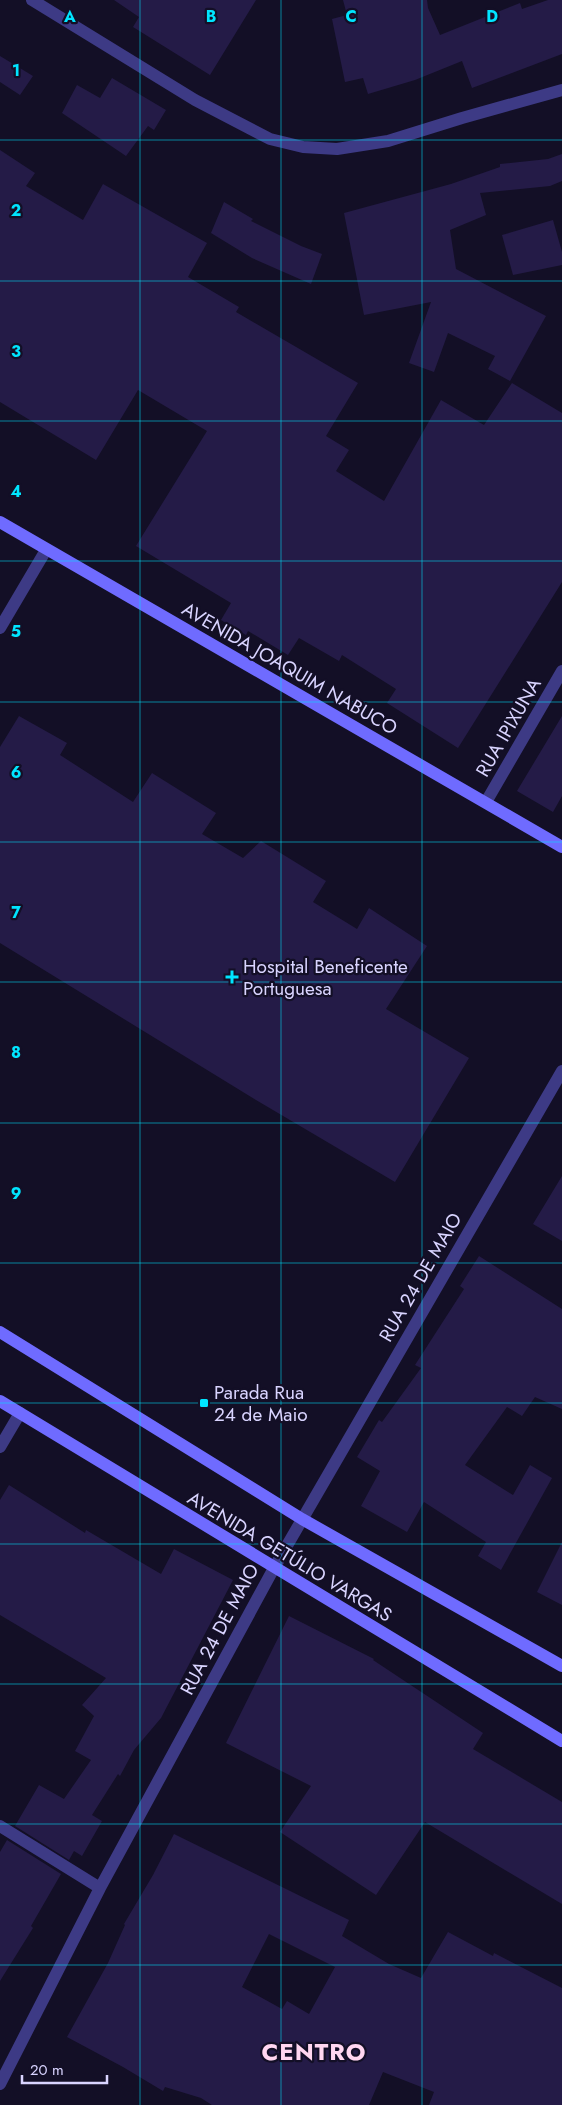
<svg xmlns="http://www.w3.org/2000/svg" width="562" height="2105" font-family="Jost,sans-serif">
  <rect width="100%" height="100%" fill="#130f26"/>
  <!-- building -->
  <path fill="#241b47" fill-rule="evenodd" d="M114 0H256L210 75 133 27 139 17Z
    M343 0H427L428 8 440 35 520 3 522 9 548 0H562V54L472 88 462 61 415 80 368 94 363 78 345 82 332 19 347 15Z
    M0 56 33 76 20 95 0 82Z
    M112 78 166 110 154 130 148 126 126 156 62 113 77 85 100 98Z
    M0 150 35 173 26 186 83 220 103 184 207 243 188 277 239 307 236 312 358 383 326 436 349 450 336 471 384 501 441 400 484 425 512 383 562 413V582L458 748 387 703 396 689 342 655 339 661 299 638 288 655 248 631 246 635 221 620 231 603 136 546 207 431 138 390 96 460 0 402Z
    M562 154V181L550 186 480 193 486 215 450 230 456 269 546 316 510 381 488 369 495 356 448 333 434 372 409 363 431 302 364 315 344 213 451 184 500 167V164L548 159Z
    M224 202 253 219 251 221 301 246 322 254 311 284 252 258 211 233Z
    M553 220 562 252V265L513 275 502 235Z
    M19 716 67 743 60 755 133 802 152 773 216 813 202 834 243 858 261 841 326 881 313 902 357 929 369 908 427 946 386 1009 469 1058 395 1182 256 1100 0 943V747Z
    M562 716V796L553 812 517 791Z
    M562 1176V1241L533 1224Z
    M479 1256 562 1309V1409L535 1397 522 1416 507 1407 465 1465 513 1495 530 1465 552 1478 501 1570 478 1556 486 1542 424 1502 407 1532 361 1506 380 1471 357 1457 379 1420 382 1422 421 1368 415 1365 464 1289 460 1286Z
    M9 1485 85 1533 86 1530 161 1574 174 1549 233 1580 161 1718 134 1750 120 1776 118 1774 92 1815 102 1821 82 1856 74 1851 69 1860 15 1826 39 1785 64 1799 91 1760 75 1751 94 1716 82 1705 106 1678 0 1615V1500Z
    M562 1542V1605L537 1592Z
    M289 1616 374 1659 373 1660 483 1733 473 1749 562 1802V1904L425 1822 376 1895 280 1832 311 1786 226 1743Z
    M174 1834 349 1920 342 1936 389 1964 421 1978 448 1932 493 1956 494 1953 562 1988V2105H429L434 2092 383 2072 369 2105H212L201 2098 165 2087 163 2091 123 2067 67 2037 108 1963 125 1925 124 1924 153 1875ZM269 1934 335 1967 309 2014 287 2001 282 2009 242 1987Z
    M7 1840 61 1874 31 1926 33 1928 0 1981V1852Z"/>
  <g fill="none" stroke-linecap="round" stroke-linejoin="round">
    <!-- minor -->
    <path stroke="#3d3a85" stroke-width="12" d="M32 0 195 100 270 139 303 147 337 149 388 141 462 118 562 90
      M486 802 562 671
      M0 1447 20 1413
      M0 1826 100 1888
      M0 2084 100 1888 274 1568 562 1071"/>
    <!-- tertiary -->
    <path stroke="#3d3a85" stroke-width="12" d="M0 628 46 550"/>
    <!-- secondary -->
    <path stroke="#6f6bff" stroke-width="12" d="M0 522 562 847
      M0 1332 302 1519 562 1666
      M0 1401 562 1741"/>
  </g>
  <!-- grid -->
  <path fill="none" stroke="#00e5ff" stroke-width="1" stroke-opacity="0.55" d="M140 0V2105M281 0V2105M422 0V2105M0 140H562M0 281H562M0 421H562M0 561H562M0 702H562M0 842H562M0 982H562M0 1123H562M0 1263H562M0 1403H562M0 1544H562M0 1684H562M0 1824H562M0 1965H562"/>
  <!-- markers -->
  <g fill="#00e5ff" stroke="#130f26" stroke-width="2">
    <path d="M229.5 969.5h5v5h5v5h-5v5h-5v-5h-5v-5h5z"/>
    <rect x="199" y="1398" width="10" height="10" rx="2.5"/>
  </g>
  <g text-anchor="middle" stroke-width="4.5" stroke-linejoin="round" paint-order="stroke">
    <!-- street labels -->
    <g font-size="19" fill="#d9d4ff" stroke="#130f26">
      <text transform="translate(290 668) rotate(30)" y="7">AVENIDA JOAQUIM NABUCO</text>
      <text transform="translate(508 727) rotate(-60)" y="7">RUA IPIXUNA</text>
      <text transform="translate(420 1277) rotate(-60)" y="7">RUA 24 DE MAIO</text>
      <text transform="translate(290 1556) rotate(31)" y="7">AVENIDA GETÚLIO VARGAS</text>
      <text transform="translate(219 1629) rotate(-62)" y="7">RUA 24 DE MAIO</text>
    </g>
    <!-- poi labels -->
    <g font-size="19" fill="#d9d4ff" stroke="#130f26" text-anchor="start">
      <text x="243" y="973">Hospital Beneficente<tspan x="243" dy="22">Portuguesa</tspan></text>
      <text x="214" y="1399">Parada Rua<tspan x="214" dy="22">24 de Maio</tspan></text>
    </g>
    <!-- district labels -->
    <g font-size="24" font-weight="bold" letter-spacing="1" fill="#ffd6f0" stroke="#130f26">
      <text x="314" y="2060">CENTRO</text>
    </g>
  </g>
  <g font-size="16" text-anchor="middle" font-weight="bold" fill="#00e5ff" stroke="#130f26" stroke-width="4.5" stroke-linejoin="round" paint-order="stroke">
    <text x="70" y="22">A</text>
    <text x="211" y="22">B</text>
    <text x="351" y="22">C</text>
    <text x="492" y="22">D</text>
    <text x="16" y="76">1</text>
    <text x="16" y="216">2</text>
    <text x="16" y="357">3</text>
    <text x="16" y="497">4</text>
    <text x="16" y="637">5</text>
    <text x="16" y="778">6</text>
    <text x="16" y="918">7</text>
    <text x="16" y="1058">8</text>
    <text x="16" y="1199">9</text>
  </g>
  <!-- scale -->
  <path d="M22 2075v8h85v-8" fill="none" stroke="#d9d4ff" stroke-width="2.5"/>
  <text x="30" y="2075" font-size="15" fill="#d9d4ff" stroke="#130f26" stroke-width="4" paint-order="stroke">20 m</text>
</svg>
